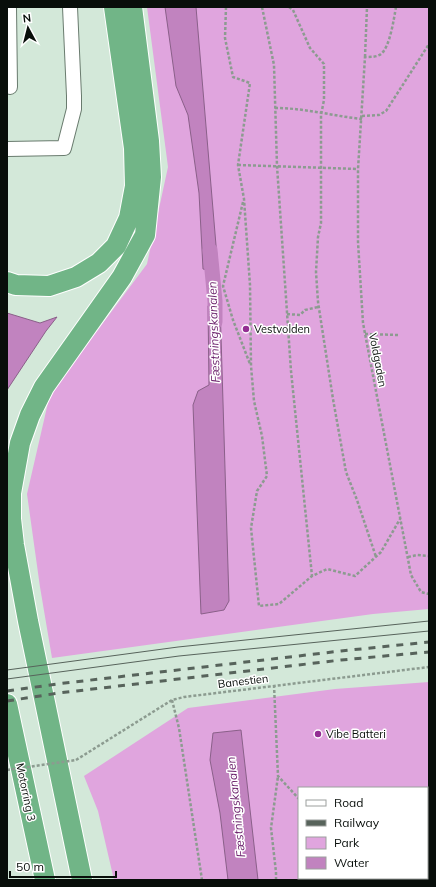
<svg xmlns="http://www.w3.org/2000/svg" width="436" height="887" font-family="Mulish,sans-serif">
  <rect width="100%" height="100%" fill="#d3e8d9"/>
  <!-- green -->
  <path fill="#e0a5de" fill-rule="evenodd" d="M147 7H429V609L373 614 52 658 40 587 27 494 50 394 147 264 168 167Z
    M429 682V880H114L98 811 84 776 188 708 335 689ZM299 788H427V878H299Z"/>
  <!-- water -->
  <path fill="#c183bf" stroke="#8a6089" d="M165 7H196L218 269 213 271 203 269 199 193 188 115 176 86Z
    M215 301 220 303 229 601 224 610 201 614 193 405 198 391 209 385 208 306 211 302Z
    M7 313 40 323 57 317 46 331 7 390Z
    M241 730 258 880H228L220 813 210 760 213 733Z"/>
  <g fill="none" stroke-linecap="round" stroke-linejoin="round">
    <!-- canal -->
    <path stroke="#c183bf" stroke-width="15" d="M210 250 215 301V322"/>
    <!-- minor casing -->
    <g stroke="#697b6e" stroke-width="16">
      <path id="minor" d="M9 7 10 87
        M7 149 64 148 74 109V96L70 7"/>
    </g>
    <!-- highway casing -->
    <g stroke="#fff" stroke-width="22">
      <path id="highway" d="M7 282 16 285 49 286 76 277 99 263 116 246 129 218 135 186 134 148 114 7
        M7 704 45 880
        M82 880 28 621 14 545 11 519V493L20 443 30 415 44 387 122 277 145 235 151 177 149 141 132 7"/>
    </g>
    <!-- path -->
    <path stroke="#8c9b90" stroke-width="2.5" stroke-dasharray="3 2" stroke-linecap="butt" d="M226 7 225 38 233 77 250 83 238 165 244 199 250 285 251 366 254 401 262 436 267 476 257 491 251 528 259 606 279 604 312 576 327 569 355 576 381 552 400 519
      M262 7 274 65 277 166 291 371 312 576
      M289 7 293 10 310 48 324 64V100L321 115V223L318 237 316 272 318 302 333 399 346 472 357 500 376 557
      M396 7C394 18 390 47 381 54 377 57 371 57 365 57L358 169V242L363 323 411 575 421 592 429 594
      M365 57 367 7
      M275 108C305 108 333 116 362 119
      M362 116 379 115 386 111 429 44
      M238 165 358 169
      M243 202 223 286 233 320 250 364
      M287 314 300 315 305 310 318 307
      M365 334 398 335
      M408 557 417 555 429 556
      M274 685 278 776 299 799
      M172 700 179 728 202 880
      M76 760 172 700 184 697 429 667
      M313 878V880
      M276 880V872L271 828 278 776"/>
    <!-- minor -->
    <use href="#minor" stroke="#fff" stroke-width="14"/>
    <!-- highway -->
    <use href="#highway" stroke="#71b587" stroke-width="20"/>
    <!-- tram -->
    <path stroke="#57635b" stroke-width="1" d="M7 670 178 647 429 621
      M7 679 179 656 429 631"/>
    <!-- rail -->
    <path stroke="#57635b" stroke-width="3" stroke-dasharray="7 7" stroke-linecap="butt" d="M7 691 57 684 341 651 429 642
      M7 701 59 693 341 660 429 652"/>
    <!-- path-bridge -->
    <path stroke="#8c9b90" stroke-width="2.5" stroke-dasharray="3 2" stroke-linecap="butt" d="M7 770 76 760"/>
  </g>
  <!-- markers -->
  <g fill="#932e93" stroke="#fff" stroke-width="1.5">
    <circle cx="246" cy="329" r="4"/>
    <circle cx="318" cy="734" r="4"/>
  </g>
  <g text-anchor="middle" stroke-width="3" stroke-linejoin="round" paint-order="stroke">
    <!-- poi labels -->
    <g font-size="11" fill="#080e0a" stroke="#fff" text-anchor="start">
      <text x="254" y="333">Vestvolden</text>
      <text x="326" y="738">Vibe Batteri</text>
    </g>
    <!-- street labels -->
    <g font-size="11" fill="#080e0a" stroke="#fff">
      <text transform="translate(378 360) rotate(79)" y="4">Voldgaden</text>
      <text transform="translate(243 681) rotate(-7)" y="4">Banestien</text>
      <text transform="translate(26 792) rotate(78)" y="4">Motorring 3</text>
    </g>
    <!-- water labels -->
    <g font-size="12" font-style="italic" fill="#6d236d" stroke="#fff">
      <text transform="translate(214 332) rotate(-92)" y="4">Fæstningskanalen</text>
      <text transform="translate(236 807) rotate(-96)" y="4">Fæstningskanalen</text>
    </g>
  </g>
  <!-- border -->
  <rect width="436" height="887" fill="none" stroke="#080e0a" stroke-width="16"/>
  <!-- legend -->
  <rect x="298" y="787" width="130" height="92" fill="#ffffff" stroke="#9c9f9d"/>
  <rect x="306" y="800" width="20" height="6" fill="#ffffff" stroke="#9c9f9d"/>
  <text x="334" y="807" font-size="12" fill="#080e0a">Road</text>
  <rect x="306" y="820" width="20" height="6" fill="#57635b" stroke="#9c9f9d"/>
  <text x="334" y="827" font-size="12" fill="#080e0a">Railway</text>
  <rect x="306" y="837" width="20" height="12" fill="#e0a5de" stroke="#9c9f9d"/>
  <text x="334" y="847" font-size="12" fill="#080e0a">Park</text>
  <rect x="306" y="857" width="20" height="12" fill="#c183bf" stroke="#9c9f9d"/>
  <text x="334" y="867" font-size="12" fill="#080e0a">Water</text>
  <!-- north arrow -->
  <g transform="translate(28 28) rotate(353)" stroke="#ffffff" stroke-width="3" paint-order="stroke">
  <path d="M0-3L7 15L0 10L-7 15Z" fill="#080e0a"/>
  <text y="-6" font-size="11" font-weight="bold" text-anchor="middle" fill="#080e0a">N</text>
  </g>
  <!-- scale -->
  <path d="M10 871v6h106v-6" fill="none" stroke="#080e0a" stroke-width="2"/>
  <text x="16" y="871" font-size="12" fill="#080e0a" stroke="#ffffff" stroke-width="3" paint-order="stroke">50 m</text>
</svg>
